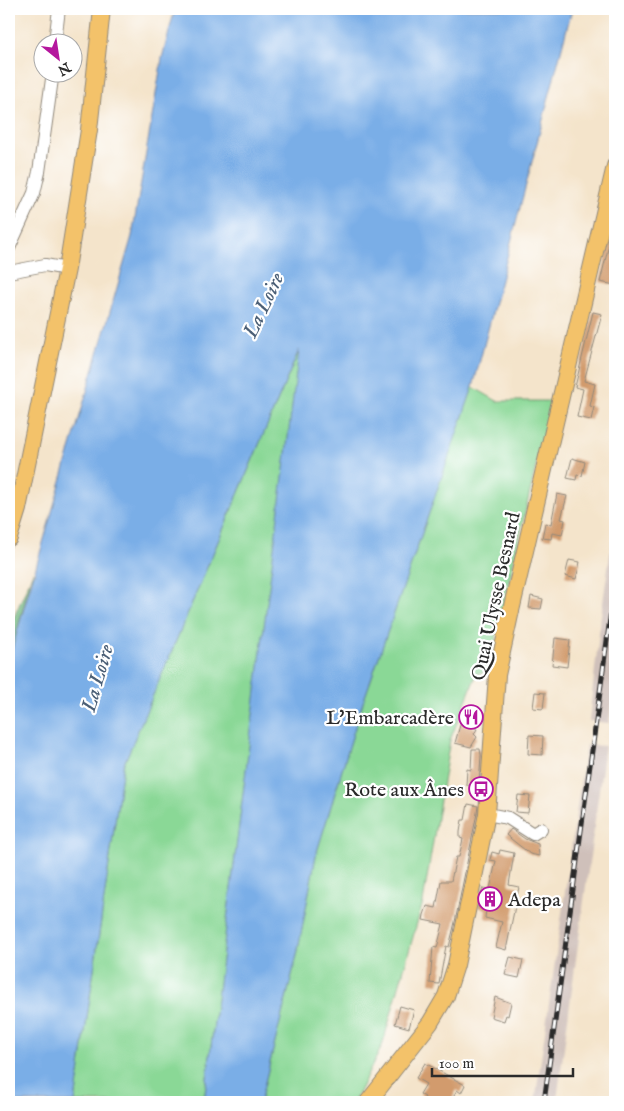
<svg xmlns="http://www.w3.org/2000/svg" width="624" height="1111" font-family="'IM FELL English',serif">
  <rect width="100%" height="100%" fill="#fff"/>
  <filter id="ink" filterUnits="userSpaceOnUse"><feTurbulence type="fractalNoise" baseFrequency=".02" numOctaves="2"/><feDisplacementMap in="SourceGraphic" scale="10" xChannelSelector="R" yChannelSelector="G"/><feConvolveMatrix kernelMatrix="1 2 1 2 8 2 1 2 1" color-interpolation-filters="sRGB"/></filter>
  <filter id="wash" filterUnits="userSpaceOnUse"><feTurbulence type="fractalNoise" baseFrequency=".0096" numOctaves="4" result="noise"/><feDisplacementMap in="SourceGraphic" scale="20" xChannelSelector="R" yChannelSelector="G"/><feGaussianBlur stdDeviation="1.12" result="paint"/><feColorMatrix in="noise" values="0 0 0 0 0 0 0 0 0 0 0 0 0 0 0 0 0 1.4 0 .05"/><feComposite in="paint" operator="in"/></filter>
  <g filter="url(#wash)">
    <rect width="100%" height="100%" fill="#f4e4cb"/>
    <!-- industrial -->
    <path fill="#cfc0ba" d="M615 520V675L609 723 589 721 601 616Z
      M586 745 605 746 558 1092 557 1102H535Z"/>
    <!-- green -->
    <path fill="#8ad896" stroke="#5a8260" d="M300 348 204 1102H75L123 766Z
      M473 387 497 401H551L488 673H477L450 740 423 902 382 1046 354 1102H260L297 955 316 855 360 711Z"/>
    <!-- forest -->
    <path fill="#6fb87f" stroke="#4d7255" d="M33 572 9 660V629Z"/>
    <!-- water -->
    <path fill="#7aaee7" stroke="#526c89" d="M175 9H572L473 387 360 711 316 855 297 955 260 1102H204L299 350 123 766 75 1102H9V660L132 236 162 58Z"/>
    <g id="blocks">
      <!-- building -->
      <path fill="#d29b6d" d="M612 232H615V285L600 282Z
        M593 312 602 314 584 381 595 384 590 406 594 407 591 420 577 417 583 389 575 387Z
        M572 458 585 462 582 476 577 475 576 480 567 478Z
        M557 494 567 496 561 519 565 520 562 535 552 533 551 539 542 538 545 523 551 524Z
        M569 560 580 562 576 579 565 576Z
        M531 596 543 599 541 609 529 608Z
        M555 638 570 640 567 667 552 665Z
        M535 692 545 693 543 709 533 708Z
        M474 708 481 714 472 726 477 729 474 734 477 737 471 747 455 743 462 718 464 720Z
        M529 735 543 736 542 755 528 754Z
        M472 749H480L481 755 479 786 466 785 467 769 471 770Z
        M518 795 530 796 528 813 516 812Z
        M468 804 478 806 477 813 455 922 449 947 446 946 439 984 430 983 433 947 437 948 443 924 423 920 424 915 427 906 436 908 441 881H451L456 857H459L463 839 460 838V832L462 820H465Z
        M511 829 525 839 538 844 539 856 530 854 506 835Z
        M500 850 514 853 509 885 519 887 506 950 496 947 502 922 485 918 486 909 478 907 483 888 490 889 496 861 490 860 492 852 499 854Z
        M510 957 523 960 519 978 505 975Z
        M495 997 511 1003 508 1016 506 1015 504 1021 491 1017Z
        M400 1006 414 1010 409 1028 395 1024Z
        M425 1063 465 1085 461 1093 457 1090 450 1102H422L425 1097 420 1094 426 1084 416 1078Z"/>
    </g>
  </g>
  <g filter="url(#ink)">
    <use href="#blocks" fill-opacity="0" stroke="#90887b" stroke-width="1"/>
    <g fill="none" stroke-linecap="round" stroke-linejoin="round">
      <!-- minor casing -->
      <g stroke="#90887b" stroke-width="14">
        <path id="minor" d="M55 42 59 9
          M9 248 34 193 39 172 53 72
          M9 272 45 265 67 269
          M487 814 508 818 533 834 541 829"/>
      </g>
      <!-- major casing -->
      <g stroke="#90887b" stroke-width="18">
        <path id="major" d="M9 538 18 509 67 269 89 130 102 9
          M368 1102 430 1023 446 996 456 965 487 814 497 675 510 615 615 166"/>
      </g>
      <!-- minor -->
      <use href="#minor" stroke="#fff" stroke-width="12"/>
      <!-- major -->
      <use href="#major" stroke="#f3c26a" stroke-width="16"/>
      <!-- rail casing -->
      <g stroke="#2b2b2b" stroke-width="5">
        <path id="rail" d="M544 1102 615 582"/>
      </g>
      <!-- rail -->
      <use href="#rail" stroke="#fff" stroke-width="3" stroke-dasharray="9" stroke-linecap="butt"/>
    </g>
  </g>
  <!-- icons -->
  <defs>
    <g id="restaurant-ring" transform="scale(1.25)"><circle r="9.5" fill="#fff" stroke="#b5179e" stroke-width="1.5"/><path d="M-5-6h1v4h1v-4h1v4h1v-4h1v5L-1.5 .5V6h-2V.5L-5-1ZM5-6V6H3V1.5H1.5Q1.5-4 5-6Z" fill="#b5179e"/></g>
    <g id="bus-ring" transform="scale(1.25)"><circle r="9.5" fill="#fff" stroke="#b5179e" stroke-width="1.5"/><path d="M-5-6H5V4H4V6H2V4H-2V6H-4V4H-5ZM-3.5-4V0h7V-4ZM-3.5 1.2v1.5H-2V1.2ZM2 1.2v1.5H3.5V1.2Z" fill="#b5179e"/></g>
    <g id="building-ring" transform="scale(1.25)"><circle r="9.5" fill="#fff" stroke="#b5179e" stroke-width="1.5"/><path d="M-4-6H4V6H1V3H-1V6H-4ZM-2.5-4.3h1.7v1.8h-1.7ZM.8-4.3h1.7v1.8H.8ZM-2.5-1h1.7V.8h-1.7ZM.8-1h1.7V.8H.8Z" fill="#b5179e"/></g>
  </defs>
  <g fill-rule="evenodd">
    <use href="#restaurant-ring" x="471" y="717"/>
    <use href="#bus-ring" x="481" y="789"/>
    <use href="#building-ring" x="490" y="899"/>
  </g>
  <g text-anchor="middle" stroke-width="4.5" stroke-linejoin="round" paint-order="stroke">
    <!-- street labels -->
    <g font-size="20" fill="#2b2b2b" stroke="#fff">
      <text transform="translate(495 596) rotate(-78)" y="7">Quai Ulysse Besnard</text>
    </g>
    <!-- poi labels -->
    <g font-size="20" fill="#2b2b2b" stroke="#fff" text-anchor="end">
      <text x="454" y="724">L'Embarcadère</text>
      <text x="464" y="796">Rote aux Ânes</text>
      <text x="508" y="906" text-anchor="start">Adepa</text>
    </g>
    <!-- water labels -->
    <g font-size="21" font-style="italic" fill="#4b5f76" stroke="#fff">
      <text transform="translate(263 305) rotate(-65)" y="7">La Loire</text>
      <text transform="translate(97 678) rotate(-74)" y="7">La Loire</text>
    </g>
  </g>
  <!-- margin -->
  <rect width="624" height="1111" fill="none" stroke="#fff" stroke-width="30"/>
  <!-- north arrow -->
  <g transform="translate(58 58) rotate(150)"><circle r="24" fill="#ffffff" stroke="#aaaaaa"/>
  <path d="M0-4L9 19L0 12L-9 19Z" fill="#b5179e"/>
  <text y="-8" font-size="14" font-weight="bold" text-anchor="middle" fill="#2b2b2b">N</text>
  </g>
  <!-- scale -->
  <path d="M432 1068v8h141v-8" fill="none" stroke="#2b2b2b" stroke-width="2.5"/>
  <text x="439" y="1068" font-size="15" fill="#2b2b2b" stroke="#ffffff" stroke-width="4" paint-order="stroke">100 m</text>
</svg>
